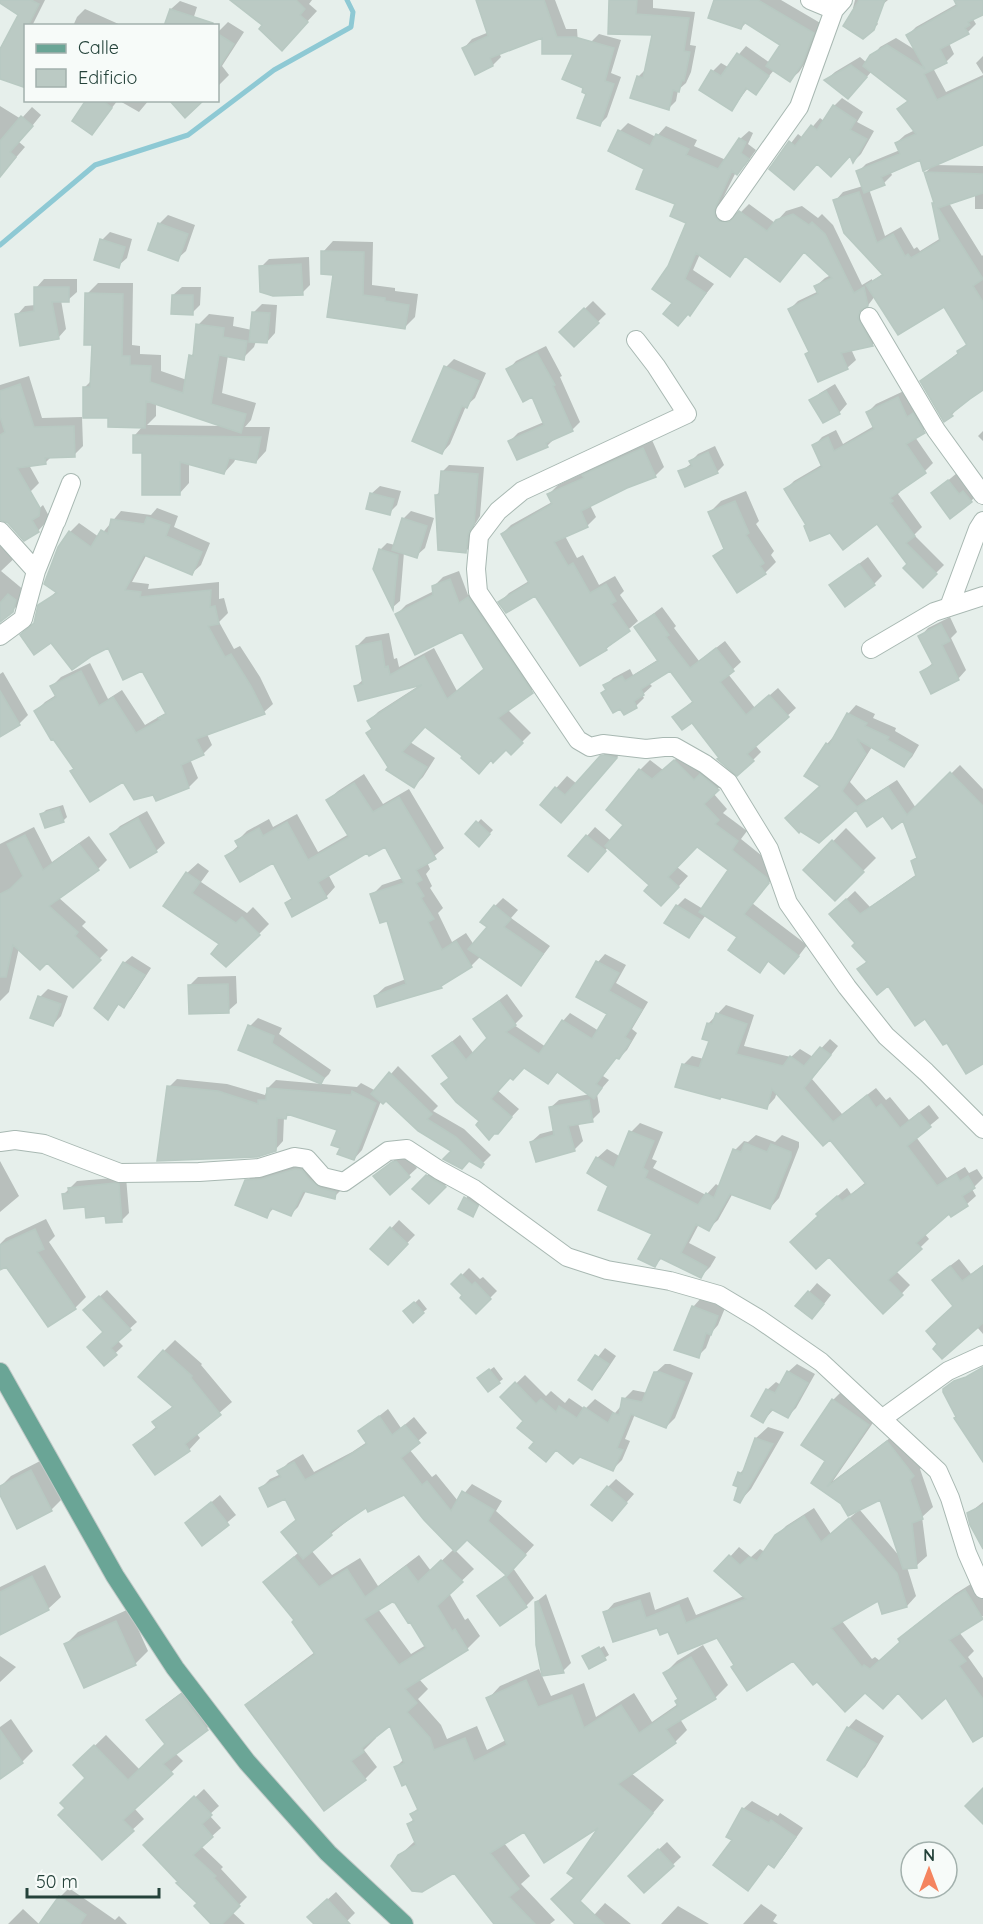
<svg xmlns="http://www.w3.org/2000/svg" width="983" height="1924" font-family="Quicksand,sans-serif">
  <rect width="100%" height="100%" fill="#e6efeb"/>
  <!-- shadow -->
  <path fill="#0003" fill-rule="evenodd" d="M0 0H45L32 26H26L0 77V48L20 15Z
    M234 0H312L309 4 317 11 292 38 264 25Z
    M478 0H555L566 29H577L578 44 543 36 499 53 501 57 493 65 476 73 464 48 472 39 489 32Z
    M611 0H653V8L695 12 690 45 696 46 691 72 686 83 678 90 676 101 669 108 638 77 646 69 653 33Z
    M716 0H781L822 24 811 54 799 72 790 80 774 70 755 93 748 88 732 109 701 89 713 71 721 63 728 67 746 46 770 63 783 44 747 22 741 28Z
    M855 0H888L871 14 878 24 871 31 856 8H853Z
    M180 1 197 7 191 26H166L171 9Z
    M962 1 976 24 968 32 949 43 954 54 946 62 933 68 946 92 983 75V143L935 165 983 166V209H975V194L949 203 982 256 983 255V389L959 406 952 415 922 382 959 352 967 343 944 305 875 296 866 308 881 336 872 345 851 349 856 360 847 368 810 351 790 309 798 301 819 291 816 286 825 278 831 275 805 251 780 280 746 255 729 275 700 254 693 270 714 284 690 314 674 303 669 267 688 222 677 203 646 168 620 131 628 123 656 137 666 126 697 140 694 146 726 160 740 139 749 131 753 133 748 144 756 150 746 164 737 173 736 172 724 196 722 202 728 213 739 214 749 204 775 223 786 211 802 206 818 218 822 214 833 225 862 285 872 279V281L884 273 835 201 843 192 863 186 858 172 866 164 900 150 896 143 905 135 915 130 899 109 909 100 872 71 856 89 827 79 835 72 860 57 867 63 880 47 896 38 917 51 908 35 916 27ZM921 158 932 166 925 173 935 202 941 238 920 251 917 247 914 249 901 227 885 236 869 189 884 183 892 175 890 171Z
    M85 9 123 26H73L77 17Z
    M228 22 244 32 222 66 229 75 218 86V32Z
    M599 34 621 40 611 73 621 77 607 117 600 124 591 50V42Z
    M983 56V74L976 63Z
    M842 98 863 112 857 122 874 131 861 154 854 161 851 154 817 162 771 169 798 134 803 138 820 118 824 121 834 106Z
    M88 100H118L92 133Z
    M118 100H149L139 112Z
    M0 106 21 119 32 107 41 115 19 142 25 147 0 176Z
    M168 215 195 225 186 251 177 259 150 249 160 223Z
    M110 232 132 239 127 258 118 266 102 240Z
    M333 241 373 242 372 285 395 288V291L418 294 415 317 404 328 335 273 323 252Z
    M309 257 310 285 302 293 261 267 269 259Z
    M44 279H77V292L68 300H61L66 329 58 338 17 315 25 306 36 305V288Z
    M98 283H133L132 345 140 346V354L161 355V371L187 380 191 356 195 352 198 325 209 314 234 317 233 326 252 330 254 312 262 304 277 305 275 333 267 342 256 341 254 347 243 358 228 355 222 393 256 403 251 420 245 427H270L266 451 256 462 236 458 234 462 224 473 189 463V483L179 494 143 452 135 435 143 426 110 417 85 387 91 381 93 344 87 294ZM156 403 223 426 147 425 156 416Z
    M182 287H201L200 305 192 313 173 295Z
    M593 301 606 314 574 345 561 332Z
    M546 346 562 376 560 377 580 422 572 430 556 437 547 446 510 441 518 433 544 422 533 395 508 370 516 361Z
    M454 359 486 373 475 398 466 406 450 444 442 453 446 367Z
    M29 376 42 418 82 417 83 446 74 455 52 456 45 463 29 465 39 483 30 492 0 512V385Z
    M835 384 847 404 839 413 811 401 820 393Z
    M906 390 929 426 915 437 933 463 925 471 898 490 900 492 898 494 922 527 914 535 944 565 923 586 878 522 831 531 807 525 786 489 794 481 823 464 814 446 822 437 836 430 843 444 874 426 868 412 876 404Z
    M983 431V441L978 436Z
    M652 440 664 467 655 476 627 487 590 505 596 517 587 526 565 536 577 558 583 555 599 585 615 576 624 591 620 595 638 621 606 649 535 594 500 602 509 593 529 581 502 534 511 525 552 502 549 494 558 485Z
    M715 446 724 465 717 472H680L692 463 691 461 698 454Z
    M449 465 484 467 480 516 474 526 473 544 466 551 436 495 441 491 442 472Z
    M957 473 979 493 971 501 933 493Z
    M380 486 401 491 397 505 389 513 371 494Z
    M746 491 759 521 756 524 774 551 771 555 776 562 765 573 715 556 725 547 710 512 721 501Z
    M43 505 50 518 38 531 29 518Z
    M157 508 178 516 174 527 210 543 201 565 192 573 147 554 132 582 149 584 148 589 219 582V599L224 598 228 613 219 622 234 649 240 646 260 677 273 704 264 712 207 734 212 745 203 754 190 759 198 778 189 787 157 799 154 793 123 780 76 768 36 711 45 702 56 695 52 686 61 677 90 663 108 699 122 690 145 725 167 712 143 669 109 646 35 623 40 606 57 591 70 532 79 523 99 537 121 511 151 515Z
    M411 511 434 518 425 548 416 556 404 552 400 601 393 607 374 569 380 550 387 543 395 545 403 519Z
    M0 543 21 552 1 571 25 591 22 602 0 621Z
    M868 557 882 576 874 584 831 585Z
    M459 571 468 595 478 589 541 683 507 709 531 733 511 753 506 748 491 759 464 756 425 725 410 742 435 758 423 777 414 786 390 767 369 721 378 712 420 685 356 686 364 679 357 646 366 637 389 633 394 659 397 658 399 667 434 648 457 691 485 668 463 630 397 614 406 605 434 591V586L443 577Z
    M662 607 676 626 674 628 699 661 725 641 741 662 728 674 755 708 778 688 796 708 755 745 761 752 753 760 721 758 692 721 674 717 694 700 671 669 649 683 652 686 642 695 644 698 636 706 607 689 605 686 613 678 630 669 633 675 659 659 636 627Z
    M950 617 957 632 951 638 966 670 958 679 922 672 934 662 920 637 928 628Z
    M3 672 28 715 19 724 0 735V674Z
    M856 705 875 714 873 718 896 728 895 731 919 745 912 757 904 765 872 747 850 782 866 800 897 780 916 808 960 765 983 789V1062L947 1041 889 984 859 969 868 960 857 943 839 906 855 891 870 907 917 874 912 861 918 856 903 819 856 808 822 785 827 744 835 735 848 714Z
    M613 745 626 747 572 809 542 804 567 776 577 784Z
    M685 751 728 779 713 793 727 809 723 813 747 831 741 839 777 868 778 872 752 903 807 945 794 962 770 960 760 971 739 937 706 915 689 937 677 906 685 898 703 909 730 870 697 845 677 867 688 876 671 895 651 884 608 847 596 862 587 836 595 827 611 841 625 825 608 810 640 770 650 760 663 770Z
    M364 774 383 804 409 789 444 848 427 862 430 869 426 874 432 886 430 888 443 908 438 913 452 942 466 933 474 945 489 927 495 906 503 898 518 910 511 918 550 946 521 984 481 956 471 966 448 980 442 986 378 1005 375 996 385 987 406 979 388 919 372 895 382 885 403 878 385 845 368 851 328 874 335 887 326 897 286 904 293 897 274 861 227 856 239 845 237 841 247 831 269 819 273 827 297 814 318 852 349 834 328 800 338 791Z
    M63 805 67 817 63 821 42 814 46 810Z
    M147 811 165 843 156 851 112 834 120 826Z
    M481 819 493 830 479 845 467 834Z
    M34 827 52 862 89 836 107 860 98 869 58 897 86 922 82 926 108 950 73 986 46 961 19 948 9 992 0 1001V844Z
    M846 828 876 858 835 899 805 870Z
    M198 863 209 871 201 882 247 913 253 907 269 924 259 934 222 944 165 906 187 873Z
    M605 954 626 965 616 983 648 1002 632 1029 637 1033 627 1050 619 1058 617 1056 603 1076 609 1080 597 1094 600 1112 592 1120 578 1123 583 1141 575 1149 537 1160 531 1142 540 1134 555 1130 550 1108 559 1100 590 1094 559 1071 548 1082 524 1066 511 1076 497 1090 519 1109 505 1124 481 1121 434 1056 460 1035 474 1054 489 1038 475 1019 507 994 523 1016 514 1025 546 1047 563 1021 570 1013 599 1031 609 1013 578 996 598 962Z
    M132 956 151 968 131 999 124 1006 120 1003 108 1018 96 1008 124 963Z
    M236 976 237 1003 228 1011 190 985 198 977Z
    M48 989 68 996 61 1016 53 1025 40 997Z
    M726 1005 754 1015 744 1046 791 1057 800 1049 813 1057 830 1039 838 1046 812 1079 842 1114 876 1088 886 1100 890 1097 909 1120 929 1105 939 1118 916 1137 947 1178 965 1167 969 1173 977 1169 983 1178 972 1189 976 1196 967 1204 951 1215 949 1212 924 1233 929 1239 896 1271 910 1285 884 1312 820 1216 827 1205 847 1188 851 1194 866 1182 830 1138 777 1092 775 1098 767 1107 683 1065 692 1056 704 1059 711 1040 708 1024Z
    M258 1018 282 1028 279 1034 331 1070 329 1074 321 1082 250 1026Z
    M398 1066 438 1106 433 1111 464 1129 491 1155 480 1166 454 1151 386 1099 381 1101 362 1150 354 1159 342 1147 339 1129 290 1113 284 1117 283 1141 275 1150 169 1087 177 1079 227 1084 265 1095 268 1088 276 1080 357 1087 361 1083 376 1091Z
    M640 1123 663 1132 652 1159 657 1161 653 1168 706 1195 716 1184 720 1187 735 1150 744 1141 748 1142 756 1135 775 1142 782 1135 799 1142V1147L779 1198 770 1208 733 1193 718 1220 708 1229 699 1224 689 1243 716 1257 710 1267 701 1276 663 1257 655 1265 654 1233 610 1185 597 1158 607 1149 621 1157 631 1132Z
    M402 1154H405L417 1168 390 1193 375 1176Z
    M0 1161 19 1196 0 1212Z
    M303 1162 341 1190 334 1197 306 1191 298 1207 291 1214 274 1208 266 1216 247 1181 254 1174Z
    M435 1167 453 1178 437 1194 427 1176Z
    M126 1177 129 1213 122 1220 63 1195 77 1181Z
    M469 1194 481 1202 473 1215 460 1208Z
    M46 1219 55 1236 49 1242 86 1297 75 1308 0 1260V1244L6 1238Z
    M399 1220 415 1235 388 1263 372 1249Z
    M959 1259 971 1274 983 1265V1334L977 1327 939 1344 955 1306 942 1272Z
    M469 1268 480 1279 483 1277 497 1291 476 1312 453 1284Z
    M817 1283 831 1295 820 1309 798 1305Z
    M107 1290 137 1322 117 1340 123 1346 104 1364 105 1332 85 1310Z
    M701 1298 725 1308 718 1325 712 1332 706 1348 698 1356 693 1307Z
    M419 1299 427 1309 423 1312H405Z
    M175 1340 202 1364 201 1365 232 1402 196 1433 200 1438 189 1450 135 1445 157 1426 154 1422 173 1406 164 1351Z
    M605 1348 616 1356 600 1380 592 1388 580 1380Z
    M665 1364H670L693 1373 675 1418 666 1427 635 1414 625 1439 630 1441 622 1460 613 1469 580 1455 536 1442 525 1421 502 1397 525 1375 546 1396 551 1391 565 1403 569 1398 585 1409 595 1399 615 1413 622 1405 624 1399 633 1390 648 1393 655 1373Z
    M797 1364 815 1374 796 1408 788 1416 774 1409 763 1421 767 1390 776 1382 781 1385 788 1372Z
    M494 1367 503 1379 499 1382 483 1375Z
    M843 1390 879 1414 833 1481 898 1432 924 1465 920 1469 933 1507 922 1517 927 1556 916 1566 907 1567 916 1596 907 1606 883 1612 879 1599 842 1621 872 1659 875 1657 880 1661 902 1641 900 1639 909 1630 955 1594 974 1582 983 1595V1616L959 1632 974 1651 968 1657 983 1678V1735L947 1695 898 1691H865L817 1680 793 1659 736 1664 717 1636 669 1630 605 1613 614 1603 650 1592 655 1610 688 1597 696 1615 714 1608 744 1596 717 1571 739 1547 751 1557 760 1549 765 1552 776 1536 786 1526 814 1508 831 1534 859 1510 843 1503 813 1483 828 1461 833 1400ZM881 1498 901 1558 859 1509Z
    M388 1409 401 1428 414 1417 427 1433 409 1449 432 1477 436 1474 458 1501 472 1484 502 1501 496 1511 534 1545 513 1568 534 1598 526 1606 479 1596 507 1574 467 1538 455 1550 474 1569 449 1593 465 1620 468 1618 480 1636 467 1649 419 1679 428 1689 418 1699 441 1725 447 1739 477 1726 487 1750 506 1740 488 1699 500 1686 539 1669 551 1696 584 1683 596 1717 634 1693 652 1722 678 1704 680 1698 664 1674 677 1661 703 1645 728 1685 716 1697 680 1719 687 1730 675 1742 631 1773 664 1800 588 1890 576 1877 604 1822 524 1830 504 1843 530 1876 521 1884 555 1920 550 1924H498L455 1871 399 1856 415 1841 408 1824 414 1819 412 1814 418 1808 407 1782 396 1767 404 1759 390 1724 374 1736 376 1738 364 1750 377 1767 365 1779 247 1705 260 1693 315 1652 296 1620 265 1583 299 1552 283 1532 297 1519 285 1497 261 1488 270 1479 281 1474 279 1472 288 1463 303 1454 314 1472 352 1452 367 1442 360 1431ZM405 1492 454 1549 431 1571 419 1555 378 1586 360 1558 332 1575 311 1550 366 1506ZM392 1600 396 1601 411 1620 426 1645 411 1654 378 1609Z
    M768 1427 784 1432 751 1489 740 1501V1473L747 1466 756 1438Z
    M44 1459 64 1497 51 1510 18 1527 0 1492V1487L11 1476Z
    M616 1479 634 1494 612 1519 608 1487Z
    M220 1495 236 1515 203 1543 187 1523Z
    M983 1502V1525L968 1514Z
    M45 1565 61 1597 48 1609 0 1624V1587Z
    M546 1594 571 1663 563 1671 536 1602Z
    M129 1609 148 1651 135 1664 66 1644 78 1632Z
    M604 1646 609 1655 590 1667 586 1656Z
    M0 1656 16 1667 0 1682Z
    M193 1684 218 1717 207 1728 175 1753 183 1761 134 1808 144 1819 102 1858 87 1778 75 1765 106 1735 140 1770 167 1744 148 1720 159 1709Z
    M11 1719 33 1751 22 1762 0 1777V1727Z
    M856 1719 884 1736 865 1767 857 1775 848 1728Z
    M204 1789 219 1806 209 1815 221 1828 201 1846 223 1867 221 1869 247 1897 232 1912 245 1924H213L199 1903 145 1845Z
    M752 1801 778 1816 780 1813 803 1828 782 1858 774 1866 769 1863 748 1889 734 1840 728 1836 743 1809Z
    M667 1842 681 1857 645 1891 630 1876Z
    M69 1888 115 1920 119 1916 127 1924H44L60 1897Z
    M336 1892 355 1913 344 1924H316L317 1909Z
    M605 1903 631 1924H586Z
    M761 1904 777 1915 773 1921 778 1924H743Z
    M678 1906 709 1924H661Z
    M23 1909 39 1924H8Z"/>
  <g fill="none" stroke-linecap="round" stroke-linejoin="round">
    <!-- stream -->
    <path stroke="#8ec9d4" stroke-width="5" d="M0 245 95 165 188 135 274 70 351 27 353 12 347 0"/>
  </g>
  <!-- building -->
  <path fill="#bbcac4" stroke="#b8c9c2" stroke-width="1.5" fill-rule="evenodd" d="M0 0H31L39 4 28 26H26V88L0 79V49L18 15 0 3Z
    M230 0H296L305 9 300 15 308 22 282 51 259 29 262 25Z
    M476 0H544L557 37H575L614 48 605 81 614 84 600 126 577 118 586 94 582 92 583 88 562 79 573 54H542V38L490 58 493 66 475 75 462 48 488 36Z
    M609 0H637L636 14 689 18 684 51 690 52 684 81 682 80 679 92 673 90 669 110 630 98 637 76 643 78 652 35 608 34Z
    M714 0H758L814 33 802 64 790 82 766 66 780 45 744 22 741 29 708 18Z
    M859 0H885L874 30 863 39 843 26Z
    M954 0H983V15L968 22 970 25 965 28 969 34 940 49 947 63 924 74 937 100 983 78V145L923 171 920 160 881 177 885 185 864 193 856 171 900 154 895 143 916 134 897 109 908 101 863 66 870 55 887 45 925 69 906 35 957 6Z
    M170 9 213 23V26H164Z
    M218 34 234 44 218 69Z
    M737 53 769 76 756 95 746 88 732 111 699 90 711 70 721 76Z
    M851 65 867 77 848 99 824 80Z
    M86 100H102L112 108 92 135 72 121Z
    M169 100H204L185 118Z
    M833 105 856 120 850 130 867 139 853 163 850 156 831 177 817 164 794 190 769 169 789 141 795 146 811 125 817 130Z
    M21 116 33 126 10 152 16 157 0 177V141Z
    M618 130 650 146 656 134 689 149 686 155 718 169 739 138 746 142 741 153 749 159 737 175 732 171 716 206 714 212 715 217 719 221 729 222 739 211 767 231 776 220 793 214 809 225 812 222 825 234 854 293 864 287 868 306 860 311 858 318 873 346 841 353 848 369 818 382 805 354 809 352 788 309 818 294 814 286 832 278 804 252 780 282 745 256 730 277 696 253 685 279 706 293 690 316 688 314 678 326 663 314 672 303 652 289 668 266 686 223 670 216 675 204 636 189 644 169 608 151Z
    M924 172 983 174V193L938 208 983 279 973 286 983 302V390L970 399 951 414 953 416 944 422 920 381 958 354 957 351 967 345 944 307 898 335 866 285 883 275 844 233 833 200 859 192 877 243 893 234 905 256 908 254 911 258 940 241 932 203H934Z
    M158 223 188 234 178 261 148 250Z
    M100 239 125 247 119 268 94 260Z
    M321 251 364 252 363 295 385 298V301L409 305 405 329 327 317 333 275 321 274Z
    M301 264 303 295 273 296 260 292 259 266Z
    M34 287H69V302H52L59 339 20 346 15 314 34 311Z
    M85 293 123 294 122 356H130V365L151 366 150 382 183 393 189 355 193 356 196 324 224 328 223 337 247 341 244 360 219 355 211 404 246 414 241 433 146 401 145 428 108 427V418H83V387H90L92 345H84Z
    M172 295H193V315L171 314Z
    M584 308 599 323 574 347 559 332Z
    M252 312 270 313 267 343 249 342Z
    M537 353 555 385 553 386 573 431 546 443 548 447 517 460 508 441 544 425 532 397 523 402 506 369Z
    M444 366 479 381 467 408 462 406 442 454 412 441Z
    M20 384 34 427 74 426 75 457 45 458 46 464 17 468 40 508 39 516 32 520 39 532 24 541 8 523 0 520V435L5 432 0 417V391Z
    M826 391 840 414 823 423 809 400Z
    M898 397 907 417 913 413 925 433 906 444 926 473 890 498 893 501 890 503 915 536 906 543 937 574 923 588 903 568 907 564 877 524 843 550 830 533 810 541 804 526 806 525 784 489 822 467 812 445 828 437 834 451 874 429 866 412Z
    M133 435 261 437 256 463 229 458 224 474 180 462V495H142V453H133Z
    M643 448 656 477 627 488 581 511 588 527 554 542 568 566 573 563 590 593 606 584 616 601 611 604 630 631 606 648 607 650 580 666 535 596 506 613 498 602 529 583 501 534 552 504 547 494 584 478 582 475Z
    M708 452 718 473 685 487 678 471 692 466 689 461Z
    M441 471 478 474 474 524 468 534 466 553 438 550 435 495H439Z
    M948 480 959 494 963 491 972 502 950 519 931 493Z
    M370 493 394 499 390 515 366 509Z
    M735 501 749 533 746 535 764 563 760 566 766 574 737 593 713 556 724 549 708 512Z
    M147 517 170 525 166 536 202 552 192 575 144 555 125 590 141 592 140 597 211 590 210 607 215 606 219 624 208 626 225 657 231 654 251 686 265 714 196 739 204 755 181 765 189 788 156 801 153 795 134 800 123 782 90 802 70 771 74 769 53 739 51 740 34 711 56 697 50 686 81 671 99 706 113 697 136 733 160 720 158 718 166 714 142 671 123 680 108 648 92 656 72 670 51 643 34 655 20 635 34 623 38 605 57 593 44 584 58 547 69 531 91 547 101 530 108 534 111 519 144 524Z
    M402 518 427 526 417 558 392 550Z
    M379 549 398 555 393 610 373 569Z
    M859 564 875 585 845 607 829 585Z
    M450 579 459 603 468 597 533 693 498 718 523 743 511 755 506 750 493 763 491 760 479 774 461 758 462 756 425 727 402 752 427 767 414 788 386 770 388 767 366 733 372 729 367 721 422 685 358 701 354 686 363 684 356 646 381 641 385 667 388 666 390 675 424 656 447 699 484 669 462 632 415 655 395 614 433 595 432 586Z
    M8 594 16 600 13 612 0 622V603Z
    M654 614 669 635 666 637 690 668 716 648 734 671 720 682 746 715 769 695 789 717 747 754 754 761 737 776 717 759 719 758 692 723 682 730 672 717 693 702 670 671 641 689 644 695 634 701 637 708 624 715 620 709 613 713 601 693 606 690 603 685 622 676 625 681 658 661 634 627Z
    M941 624 950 641 942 645 959 680 931 694 920 672 933 665 918 636Z
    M0 691 20 725 0 737Z
    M847 713 867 723 865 726 889 737 887 740 912 754 904 767 857 739 866 754 842 791 857 807 888 787 907 815 950 772 983 806V1064L966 1074 947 1043 943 1045 925 1019 915 1026 888 986 877 995 857 969 867 962 852 946 855 943 829 914 846 899 860 914 916 876 911 861 917 858 903 821 892 829 883 816 867 827 856 810 819 843 800 831 799 833 785 818 820 786 804 776 826 743 829 745Z
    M604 755 617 758 561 823 540 805 555 787 565 795 600 756Z
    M674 760 694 780 700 774 719 790 704 804 719 820 715 824 738 841 732 850 767 878 769 883 744 914 799 956 784 974 768 961 760 973 728 950 737 937 699 912 728 870 697 847 668 877 679 887 661 906 644 891 649 885 605 846 623 825 606 810 639 769 652 779Z
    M354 783 373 812 399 797 436 859 416 870 422 880 416 883 424 896 421 898 434 919 428 922 442 950 456 941 472 967 441 986 442 988 377 1007 374 996 406 984 387 921 380 923 370 894 404 883 385 847 369 856 367 853 318 882 327 898 292 917 285 903 292 899 273 863 240 882 225 856 239 848 235 841 259 828 263 836 287 822 308 860 349 837 326 800Z
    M59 808 64 822 45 828 40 814Z
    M138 818 157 852 130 868 110 834Z
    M476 821 490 834 479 847 465 834Z
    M25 835 43 870 79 844 99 870 49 906 78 932 75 936 101 960 73 988 47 963 40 970 13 945 6 977H0V894L10 889 23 876 7 844Z
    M586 835 606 851 588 872 568 856Z
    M832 840 864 872 835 901 803 870Z
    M186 872 200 882 192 893 236 923 242 917 260 935 226 967 211 954 219 944 163 906Z
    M494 905 511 919 504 927 543 954 521 986 468 949 487 927 480 922Z
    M676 905 701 920 689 938 664 923Z
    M596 961 619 973 609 991 642 1010 625 1037 631 1041 619 1059 616 1058 596 1084 602 1088 594 1099 557 1072 548 1084 524 1068 513 1080 510 1078 491 1099 512 1117 498 1134H494L489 1140 476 1125 479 1121 456 1102 441 1084 449 1078 432 1056 452 1042 466 1060 487 1038 473 1019 499 1001 516 1025 506 1032 539 1054 562 1020 592 1039 607 1014 576 997Z
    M123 962 145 975 124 1008 118 1004 108 1020 94 1008Z
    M228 984 229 1013 189 1014 188 985Z
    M38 996 61 1004 53 1026 30 1018Z
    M716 1013 747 1024 736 1054 783 1066 790 1056 804 1066 820 1047 831 1055 804 1088 833 1122 867 1095 876 1108 881 1104 900 1128 919 1113 931 1127 907 1146 937 1186 956 1174 960 1181 968 1176 975 1188 962 1196 968 1206 951 1217 949 1214 916 1243 922 1249 888 1280 903 1295 883 1314 829 1257 816 1269 790 1242 818 1216 816 1214 837 1196 842 1201 866 1184 830 1140 823 1146 772 1089 767 1109 721 1097 720 1099 675 1087 682 1064 699 1068 709 1041 702 1039 707 1023 712 1024Z
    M248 1025 274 1036 272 1043 324 1078 321 1084 238 1050Z
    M389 1072 432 1114 427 1119 456 1137 484 1164 481 1168 469 1161 462 1169 443 1159 451 1151 418 1131 386 1101 383 1104 371 1094Z
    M167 1086 218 1091 258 1104V1100H266L267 1088 351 1095 352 1091 376 1103 354 1160 337 1154 340 1148 331 1145 337 1130 287 1114 286 1119 277 1118 276 1151 257 1157 157 1161Z
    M589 1100 593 1122 568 1126 575 1151 536 1162 530 1142 554 1135 549 1107Z
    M629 1131 654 1141 643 1168 648 1171 645 1178 698 1205 706 1193 714 1198 733 1149 741 1152 745 1143 767 1152 771 1144 791 1152V1157L770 1209 730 1194 709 1231 696 1224 681 1253 707 1267 701 1278 660 1258 655 1267 638 1259 652 1234 598 1210 608 1186 587 1173 596 1157 614 1168Z
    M396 1161 410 1177 390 1195 373 1176 392 1162Z
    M295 1169 302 1170 308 1178 320 1188 336 1192 335 1199 303 1191 291 1216 271 1208 267 1218 235 1205 245 1180 262 1179Z
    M426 1175 446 1187 429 1204 412 1189Z
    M115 1183 119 1184 122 1222 106 1223 105 1216 86 1218 85 1207 64 1209 62 1194 69 1193 68 1188Z
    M464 1197 478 1206 473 1217 458 1209Z
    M390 1227 408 1244 388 1265 370 1249Z
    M35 1229 44 1249 37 1252 76 1309 48 1327 6 1267 0 1270V1245Z
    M950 1266 962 1281 983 1266V1323L942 1359 933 1349 937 1344 926 1331 953 1306 932 1280Z
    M461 1274 472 1285 475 1282 491 1299 476 1314 460 1298 462 1295 451 1284Z
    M808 1291 824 1304 812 1319 795 1306Z
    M99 1296 131 1330 111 1348 117 1355 104 1366 87 1347 103 1332 83 1310Z
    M414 1302 424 1313 413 1323 403 1311Z
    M692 1306 718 1316 711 1335 706 1333 699 1358 674 1350Z
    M163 1350 192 1376 191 1378 221 1415 185 1444 190 1451 155 1475 133 1445 157 1428 152 1422 173 1407 138 1377Z
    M595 1355 609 1364 592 1390 578 1380Z
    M983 1367V1462L954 1418 956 1417 943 1392V1389L954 1381 966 1377Z
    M489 1369 500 1383 488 1392 477 1378Z
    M787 1371 808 1383 788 1418 771 1409 763 1423 751 1416 766 1389 775 1393Z
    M654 1372H660L685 1382 666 1428 631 1414 617 1448 623 1450 613 1471 580 1457 573 1464 556 1450 546 1462 529 1448 534 1442 517 1428 523 1421 500 1397 515 1382 536 1404 541 1399 556 1412 559 1406 577 1418 584 1407 608 1423 613 1413 619 1415 622 1398 642 1402Z
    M832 1399 869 1425 827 1487 887 1441 914 1476 910 1480 923 1519 912 1523 917 1568 903 1569 880 1500 848 1516 841 1504 811 1483 825 1461 801 1445Z
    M379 1416 392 1435 405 1425 420 1443 401 1458 422 1485 427 1481 451 1511 462 1491 494 1510 488 1521 526 1555 507 1576 467 1540 455 1552 424 1520 404 1495 368 1512 366 1508 330 1532 332 1535 303 1559 281 1532 296 1520 285 1499 268 1507 259 1488 281 1477 277 1471 294 1462 305 1480 342 1460 367 1444 358 1431Z
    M755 1438 773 1444 740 1503 734 1500 738 1487 733 1485 738 1472 742 1474Z
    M31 1470 52 1511 17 1529 0 1495V1486Z
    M607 1486 627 1503 612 1521 591 1505Z
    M211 1502 229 1525 202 1546 185 1523Z
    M983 1505V1549L970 1525 967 1513Z
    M804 1516 821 1542 849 1518 897 1573 907 1607 882 1614 878 1601 831 1628 862 1667 864 1665 870 1669 900 1642 898 1639 944 1603 965 1590 983 1619 949 1640 966 1661 959 1666 983 1699V1736L973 1742 946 1698 922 1719 898 1693 883 1709 865 1693 845 1712 817 1682 813 1685 793 1661 747 1691 731 1667 734 1665 717 1638 678 1654 668 1632 660 1635 657 1628 613 1642 603 1612 640 1600 646 1618 679 1605 686 1623 746 1599 714 1571 729 1555 740 1565 749 1557 757 1561 775 1535Z
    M294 1557 319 1587 347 1569 365 1597 406 1566 418 1582 441 1560 463 1582 437 1606 452 1631 455 1629 468 1650 405 1689 417 1703 407 1712 430 1738 434 1750 465 1738 474 1761 507 1745 486 1698 526 1680 538 1707 572 1695 584 1728 621 1705 639 1733 678 1706 675 1701 678 1699 663 1673 691 1657 716 1699 666 1729 676 1743 618 1784 653 1813 580 1901 604 1924H575L551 1899 574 1878 567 1873 598 1828 544 1863 524 1832 490 1853 519 1889 509 1897 535 1924H494L454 1873 422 1892 412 1891 391 1866 398 1855 416 1845 407 1824 414 1821 410 1814 418 1810 406 1784 402 1786 394 1767 404 1763 390 1726 362 1748 364 1752 351 1761 366 1780 324 1811 245 1705 315 1654 292 1622 294 1620 263 1582ZM392 1602 395 1603 408 1623 410 1622 426 1648 399 1665 364 1619Z
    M32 1576 49 1610 0 1635V1592Z
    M505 1576 527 1607 500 1626 477 1596Z
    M538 1601 564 1673 542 1676 536 1645 535 1602Z
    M116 1621 136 1665 84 1688 64 1644Z
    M599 1647 606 1660 589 1669 582 1656Z
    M181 1694 208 1730 163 1764 173 1774 123 1820 134 1831 102 1860 58 1815 65 1808 60 1803 85 1778 73 1765 94 1745 128 1780 165 1744 146 1720Z
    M847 1727 877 1744 857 1777 827 1760Z
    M0 1730 23 1763 0 1779Z
    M983 1788V1824L965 1806Z
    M194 1796 212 1815 202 1824 213 1837 193 1855 216 1876 214 1878 240 1906 222 1924H211L194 1906 197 1903 176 1883 178 1882 143 1845Z
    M742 1808 769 1823 771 1820 796 1837 774 1868 768 1864 748 1891 713 1865 732 1840 726 1837Z
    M658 1849 674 1866 644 1893 628 1876Z
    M59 1896 86 1915 80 1924H39Z
    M327 1899 350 1924H314L307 1917Z"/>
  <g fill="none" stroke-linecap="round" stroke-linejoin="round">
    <!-- street casing -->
    <g stroke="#a8b8b2" stroke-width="20">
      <path id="street" d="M810 0 834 10
        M725 212 799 107 834 10 843 0
        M869 317 936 430 983 495
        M636 340 656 366 687 414 522 491 498 511 479 536 476 569 478 592 578 740 590 747 603 744 646 749 664 747H675L705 764 728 782 769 849 788 903 847 987 886 1036 926 1072 983 1129
        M0 531 36 571
        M949 607 978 529 983 521
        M0 636 23 619 36 571 71 483 56 522
        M871 649 934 612 983 596
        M0 1142 15 1140 44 1144 120 1173 199 1172 259 1168 294 1157 307 1159 323 1177 344 1182 388 1151 407 1149 439 1170 474 1189 567 1257 607 1270 670 1281 719 1295 759 1319 821 1362 938 1471 950 1498 967 1553 983 1589
        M883 1418 948 1371 983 1355"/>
    </g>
    <!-- primary casing -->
    <g stroke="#c2cac8" stroke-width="20">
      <path id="primary" d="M0 1372 115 1576 175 1668 247 1762 328 1853 404 1924"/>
    </g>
    <!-- street -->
    <use href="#street" stroke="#fff" stroke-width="18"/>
    <!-- primary -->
    <use href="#primary" stroke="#6aa596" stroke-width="18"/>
  </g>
  <!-- legend -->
  <rect x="24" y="24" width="195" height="78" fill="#f7fbf9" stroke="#a3b1ad" stroke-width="1.5"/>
  <rect x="36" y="44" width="30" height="9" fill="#6aa596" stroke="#a3b1ad" stroke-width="1.5"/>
  <text x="78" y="54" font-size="18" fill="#24423a">Calle</text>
  <rect x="36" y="69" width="30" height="18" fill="#bbcac4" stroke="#a3b1ad" stroke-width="1.5"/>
  <text x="78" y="84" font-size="18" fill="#24423a">Edificio</text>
  <!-- north arrow -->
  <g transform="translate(929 1870)"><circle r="28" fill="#f7fbf9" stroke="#a3b1ad" stroke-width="1.5"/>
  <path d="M0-4.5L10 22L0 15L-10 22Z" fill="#f4845f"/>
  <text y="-9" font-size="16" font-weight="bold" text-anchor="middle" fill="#24423a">N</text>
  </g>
  <!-- scale -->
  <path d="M27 1888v9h132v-9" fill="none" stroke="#24423a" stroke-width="3"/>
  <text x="36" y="1888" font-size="18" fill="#24423a" stroke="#f7fbf9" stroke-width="4.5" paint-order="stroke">50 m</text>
</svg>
